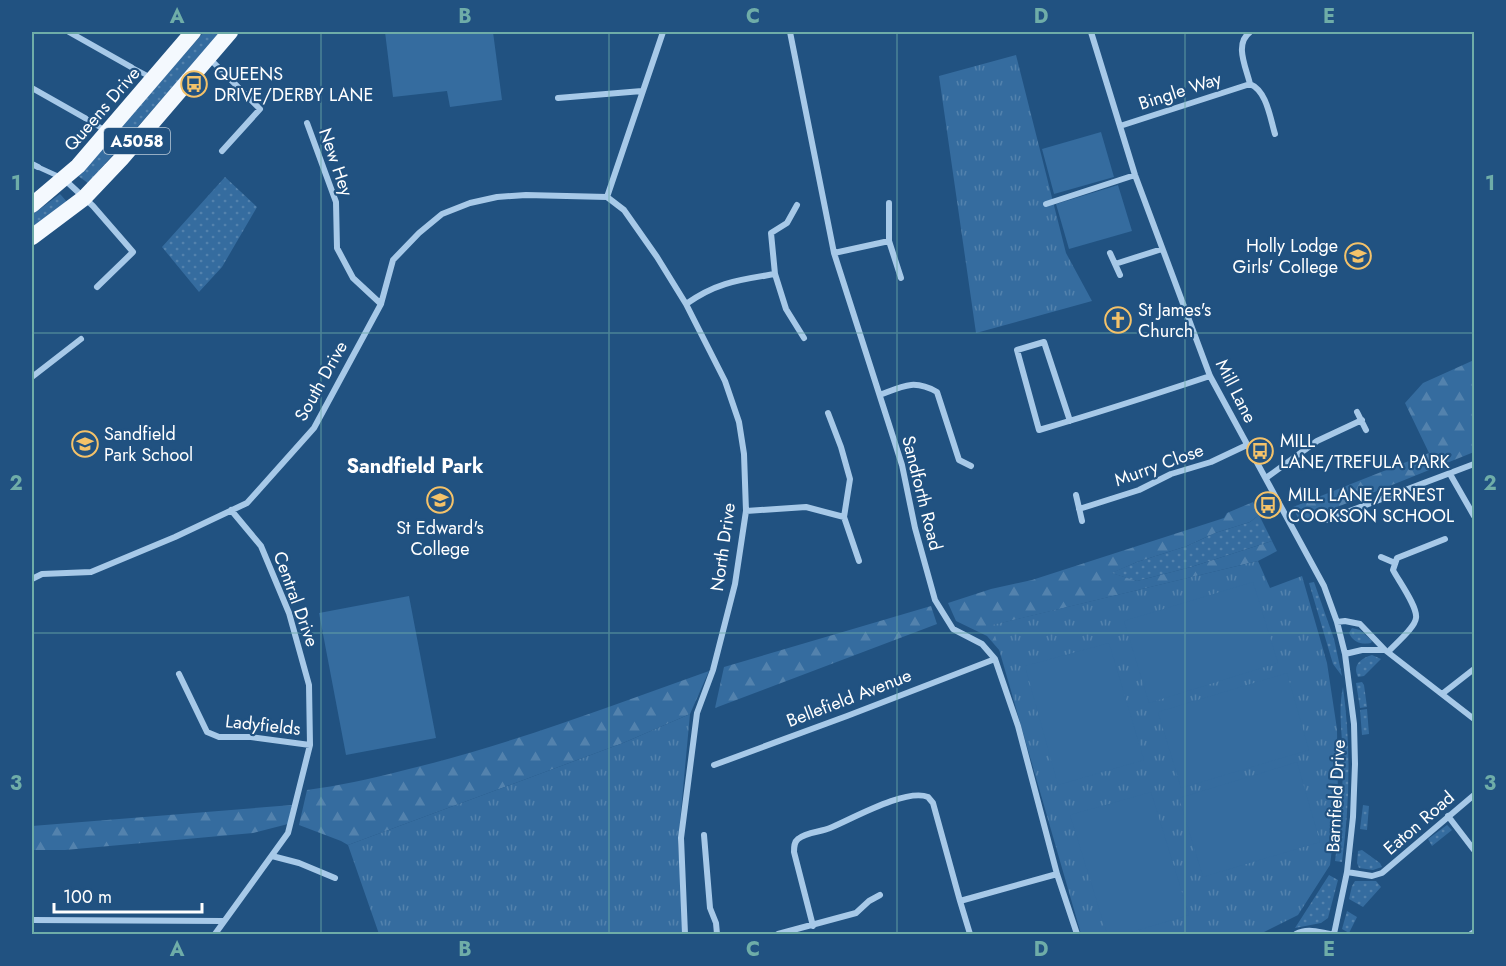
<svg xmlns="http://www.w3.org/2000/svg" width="1506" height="966" font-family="Jost,sans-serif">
  <defs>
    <pattern id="grass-dots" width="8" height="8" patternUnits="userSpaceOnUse" patternTransform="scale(1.5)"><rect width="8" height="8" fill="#356c9f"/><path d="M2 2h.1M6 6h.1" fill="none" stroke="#5382ad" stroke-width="1.8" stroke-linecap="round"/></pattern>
    <pattern id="forest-firs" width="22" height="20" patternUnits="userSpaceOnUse" patternTransform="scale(1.5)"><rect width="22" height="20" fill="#356c9f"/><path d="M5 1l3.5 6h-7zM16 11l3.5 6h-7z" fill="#5382ad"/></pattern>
    <pattern id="park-tufts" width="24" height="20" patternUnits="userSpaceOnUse" patternTransform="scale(1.5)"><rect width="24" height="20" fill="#356c9f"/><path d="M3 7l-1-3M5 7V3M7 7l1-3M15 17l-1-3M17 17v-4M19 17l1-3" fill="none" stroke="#5382ad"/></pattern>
  </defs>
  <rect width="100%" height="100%" fill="#215281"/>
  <!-- grass -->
  <path fill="url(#grass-dots)" d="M204 32H221L88 183 78 176Z
    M225 177 257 207 222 267 199 292 162 247Z
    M60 194 69 204 32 230V215Z
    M1259 515 1272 541 1191 567 1137 581 1111 573 1137 562 1187 546 1215 533 1250 522Z
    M1314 582 1334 639 1342 676 1333 664 1309 583Z
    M1352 628 1360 630 1372 641 1371 643C1361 645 1353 642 1349 633Z
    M1372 655 1381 659 1364 676 1358 677C1352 665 1361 658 1372 655Z
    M1362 682 1364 685 1367 707 1360 708 1356 683Z
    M1343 687C1351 746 1350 802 1342 862L1335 861C1340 826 1343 792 1343 757 1342 733 1338 710 1343 687Z
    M1367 709 1369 734 1362 735 1360 710Z
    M1363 805 1369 806 1367 830 1360 829Z
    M1447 825 1452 830 1432 846 1428 839Z
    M1362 850 1380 863 1382 867 1373 870 1359 868 1357 863 1358 851Z
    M1329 875 1338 880 1328 918 1321 923 1295 928Z
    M1355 881H1376L1381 887 1363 907 1349 899 1352 886Z
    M1347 911 1357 917 1349 933 1342 929Z"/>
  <!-- forest -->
  <path fill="url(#forest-firs)" d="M1474 360V452L1300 522 1293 507 1429 453 1405 403 1423 383Z
    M1253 502 1259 515 1250 522 1215 533 1187 546 1137 562 1112 573 1137 581 1191 567 1272 541 1277 551 1258 561 993 625 1000 651 987 636 956 621 948 603 991 589 1032 580 1224 518 1227 513Z
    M931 606 937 624 715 708 724 667Z
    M709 671 690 714 623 743 348 845 341 841 299 825 307 790C338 786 370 779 401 771 507 746 607 707 709 671Z
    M292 805 288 824 253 833 65 850H32V826Z"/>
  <!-- park -->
  <path fill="url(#park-tufts)" d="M1016 55 1066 253 1092 301 976 333 939 76Z
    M1258 561 1270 588 1302 576 1327 663 1337 729 1338 800 1330 865 1298 915 1260 934H1081L992 625Z
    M690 714 678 843 684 934H379L348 845 623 743Z"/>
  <!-- pitch -->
  <path fill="#356c9f" d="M385 32H493L502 100 450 107 447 91 393 97Z
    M1101 132 1114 177 1054 194 1042 149Z
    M1118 185 1132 231 1069 249 1056 204Z
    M32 448 34 451V564L32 565Z
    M1253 582 1278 663 1149 703 1124 621Z
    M409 596 436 738 346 755 319 613Z
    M1109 643 1144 760 1058 785 1025 666Z
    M1287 673 1309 750 1181 788 1158 712Z
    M1297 762 1320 842 1203 877 1179 798Z
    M1151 792 1189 915 1125 934H1107L1070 815Z"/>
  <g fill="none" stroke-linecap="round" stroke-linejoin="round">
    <!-- pedestrian -->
    <path stroke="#a7c9e8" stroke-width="5" d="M131 67 150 77
      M85 118 106 131
      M38 167 60 177"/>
    <!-- minor -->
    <path stroke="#a7c9e8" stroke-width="6" d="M69 32 131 67
      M790 32 834 253 902 465 915 528 935 600 953 629 982 644 995 659 1018 726 1057 874 1077 934
      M1091 32 1135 175 1210 376 1324 586 1337 622 1345 654 1354 724 1355 764 1353 817 1347 872 1334 934
      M208 57 260 109 222 151
      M1250 84C1267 91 1270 118 1275 134
      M32 88 85 118
      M558 98 642 91
      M307 123 336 202 337 248 353 278 381 304
      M1120 126 1250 84C1246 67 1234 44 1250 32
      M32 164 38 167
      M65 180 93 206 133 252 97 287
      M607 197 624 210 657 257 686 304 725 381 739 422 744 454 746 511 735 584 713 670 697 713 681 838 685 934
      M607 197 663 32
      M889 203V241L901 278
      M1046 204 1135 175
      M797 205 787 223 771 233 775 274 786 309 804 338
      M834 253 889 241
      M1110 253 1120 275
      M1115 264 1162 249
      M686 304C717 282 739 280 775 274
      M32 377 81 339
      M880 395C903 386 914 379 937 392L959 460 971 466
      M1357 412 1366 430
      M828 413 841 447 850 479 844 517 859 561
      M1070 421 1044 342 1017 350 1039 430C1097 413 1153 395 1210 376
      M1450 474 1474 516
      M1266 478 1317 441 1362 420
      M1076 495 1082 521
      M1079 509 1139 490 1171 474 1211 462 1247 445
      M746 511 806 507 844 517
      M1326 520 1474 464
      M1381 557 1395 563
      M32 579 42 574 91 572 175 537 247 503 314 428 381 304 393 260 419 233 442 214 470 203 497 197 526 195 607 197
      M1337 622 1345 621 1360 624 1385 650 1474 719
      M1388 652C1395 644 1415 628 1416 618 1418 607 1398 580 1393 570L1397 558 1445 539
      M1345 654 1362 650H1384
      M179 674 207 732 219 737H251L310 745
      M1442 694 1474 669
      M714 765 847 716 995 659
      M1448 816 1474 850
      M704 835 710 908 716 923 717 934
      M272 856 299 863 335 878
      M1347 872 1372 876 1382 873 1474 795
      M960 901 970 934
      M32 920 223 921
      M813 926 794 852C794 847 794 842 798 839 806 832 821 832 830 828 852 819 906 788 928 797L933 803 960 901 1057 874
      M215 934 288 833 310 745 309 685 289 613 261 546 231 510
      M778 934 856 913 869 901 880 895
      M1296 934C1307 928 1318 932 1330 934
      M1471 934 1474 932"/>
    <!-- trunk -->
    <path stroke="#f4f9fe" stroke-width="16" d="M32 205 78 166 193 32
      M32 237 84 198 121 159 230 32"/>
  </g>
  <!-- grid -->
  <path fill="none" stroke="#6fada8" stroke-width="1.5" stroke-opacity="0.55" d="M321 32V934M609 32V934M897 32V934M1185 32V934M32 333H1474M32 633H1474"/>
  <!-- icons -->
  <defs>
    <g id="bus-ring" transform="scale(1.35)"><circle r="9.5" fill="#215281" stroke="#f4c269" stroke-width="1.5"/><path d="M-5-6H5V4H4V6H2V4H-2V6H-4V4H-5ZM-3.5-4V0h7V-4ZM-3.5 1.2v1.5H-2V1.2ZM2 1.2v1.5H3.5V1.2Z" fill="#f4c269"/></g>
    <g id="school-ring" transform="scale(1.35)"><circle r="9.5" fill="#215281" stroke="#f4c269" stroke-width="1.5"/><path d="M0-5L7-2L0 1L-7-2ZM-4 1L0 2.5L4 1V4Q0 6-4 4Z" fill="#f4c269"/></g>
    <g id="church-ring" transform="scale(1.35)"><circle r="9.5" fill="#215281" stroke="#f4c269" stroke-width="1.5"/><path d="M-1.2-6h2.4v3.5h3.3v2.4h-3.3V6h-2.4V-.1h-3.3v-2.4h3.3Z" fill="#f4c269"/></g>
  </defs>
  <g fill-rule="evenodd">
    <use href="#bus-ring" x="194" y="84"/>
    <use href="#school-ring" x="1358" y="256"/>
    <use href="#church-ring" x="1118" y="320"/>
    <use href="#school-ring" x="85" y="444"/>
    <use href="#bus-ring" x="1260" y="451"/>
    <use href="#school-ring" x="440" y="500"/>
    <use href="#bus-ring" x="1268" y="505"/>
  </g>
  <g text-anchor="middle" stroke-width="4.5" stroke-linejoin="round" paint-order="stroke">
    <!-- shield labels -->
    <rect fill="#215281" stroke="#bccbd9" stroke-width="1.5" x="104" y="128" width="66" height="26" rx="4.5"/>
    <g font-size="16" font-weight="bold" fill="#fff">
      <text x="137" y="147">A5058</text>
    </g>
    <!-- poi labels -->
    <g font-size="18" fill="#fff" stroke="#215281" text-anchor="start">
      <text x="214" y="80">QUEENS<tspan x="214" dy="21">DRIVE/DERBY LANE</tspan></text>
      <text x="1338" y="252" text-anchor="end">Holly Lodge<tspan x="1338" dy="21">Girls' College</tspan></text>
      <text x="1138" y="316">St James's<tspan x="1138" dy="21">Church</tspan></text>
      <text x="104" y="440">Sandfield<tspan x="104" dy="21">Park School</tspan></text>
      <text x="1280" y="447">MILL<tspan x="1280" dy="21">LANE/TREFULA PARK</tspan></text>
      <text x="1288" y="501">MILL LANE/ERNEST<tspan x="1288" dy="21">COOKSON SCHOOL</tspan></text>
      <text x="440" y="534" text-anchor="middle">St Edward's<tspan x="440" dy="21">College</tspan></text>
    </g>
    <!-- street labels -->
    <g font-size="18" fill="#fff" stroke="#215281">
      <text transform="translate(1180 91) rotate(-18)" y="6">Bingle Way</text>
      <text transform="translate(102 109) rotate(-49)" y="6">Queens Drive</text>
      <text transform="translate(336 162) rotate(71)" y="6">New Hey</text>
      <text transform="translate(321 381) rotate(-61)" y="6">South Drive</text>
      <text transform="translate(1236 391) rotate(63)" y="6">Mill Lane</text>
      <text transform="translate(1159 465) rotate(-20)" y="6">Murry Close</text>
      <text transform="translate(922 493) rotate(76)" y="6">Sandforth Road</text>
      <text transform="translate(723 547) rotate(-82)" y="6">North Drive</text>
      <text transform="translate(296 599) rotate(70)" y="6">Central Drive</text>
      <text transform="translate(849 698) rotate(-21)" y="6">Bellefield Avenue</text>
      <text transform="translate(263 725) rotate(6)" y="6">Ladyfields</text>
      <text transform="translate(1336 796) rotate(-87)" y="6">Barnfield Drive</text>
      <text transform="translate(1419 823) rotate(-41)" y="6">Eaton Road</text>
    </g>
    <!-- neighbourhood labels -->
    <g font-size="20" font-weight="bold" fill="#fff" stroke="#215281">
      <text x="415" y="473">Sandfield Park</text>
    </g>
  </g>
  <!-- border -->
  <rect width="1506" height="966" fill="none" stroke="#215281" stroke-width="66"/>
  <!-- scale -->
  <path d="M54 903v9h148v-9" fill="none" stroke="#ffffff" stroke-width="3"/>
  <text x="63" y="903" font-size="18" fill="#ffffff" stroke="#215281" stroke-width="4.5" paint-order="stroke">100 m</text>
  <rect x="33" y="33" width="1440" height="900" fill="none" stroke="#6fada8" stroke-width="2"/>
  <g font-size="20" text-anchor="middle" font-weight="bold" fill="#6fada8">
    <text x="177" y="23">A</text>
    <text x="465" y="23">B</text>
    <text x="753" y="23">C</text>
    <text x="1041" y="23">D</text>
    <text x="1329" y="23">E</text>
    <text x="16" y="190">1</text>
    <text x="1490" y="190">1</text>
    <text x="16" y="490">2</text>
    <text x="1490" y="490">2</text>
    <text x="16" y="790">3</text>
    <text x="1490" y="790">3</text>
    <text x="177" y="956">A</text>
    <text x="465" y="956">B</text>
    <text x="753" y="956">C</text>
    <text x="1041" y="956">D</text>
    <text x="1329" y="956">E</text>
  </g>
</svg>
